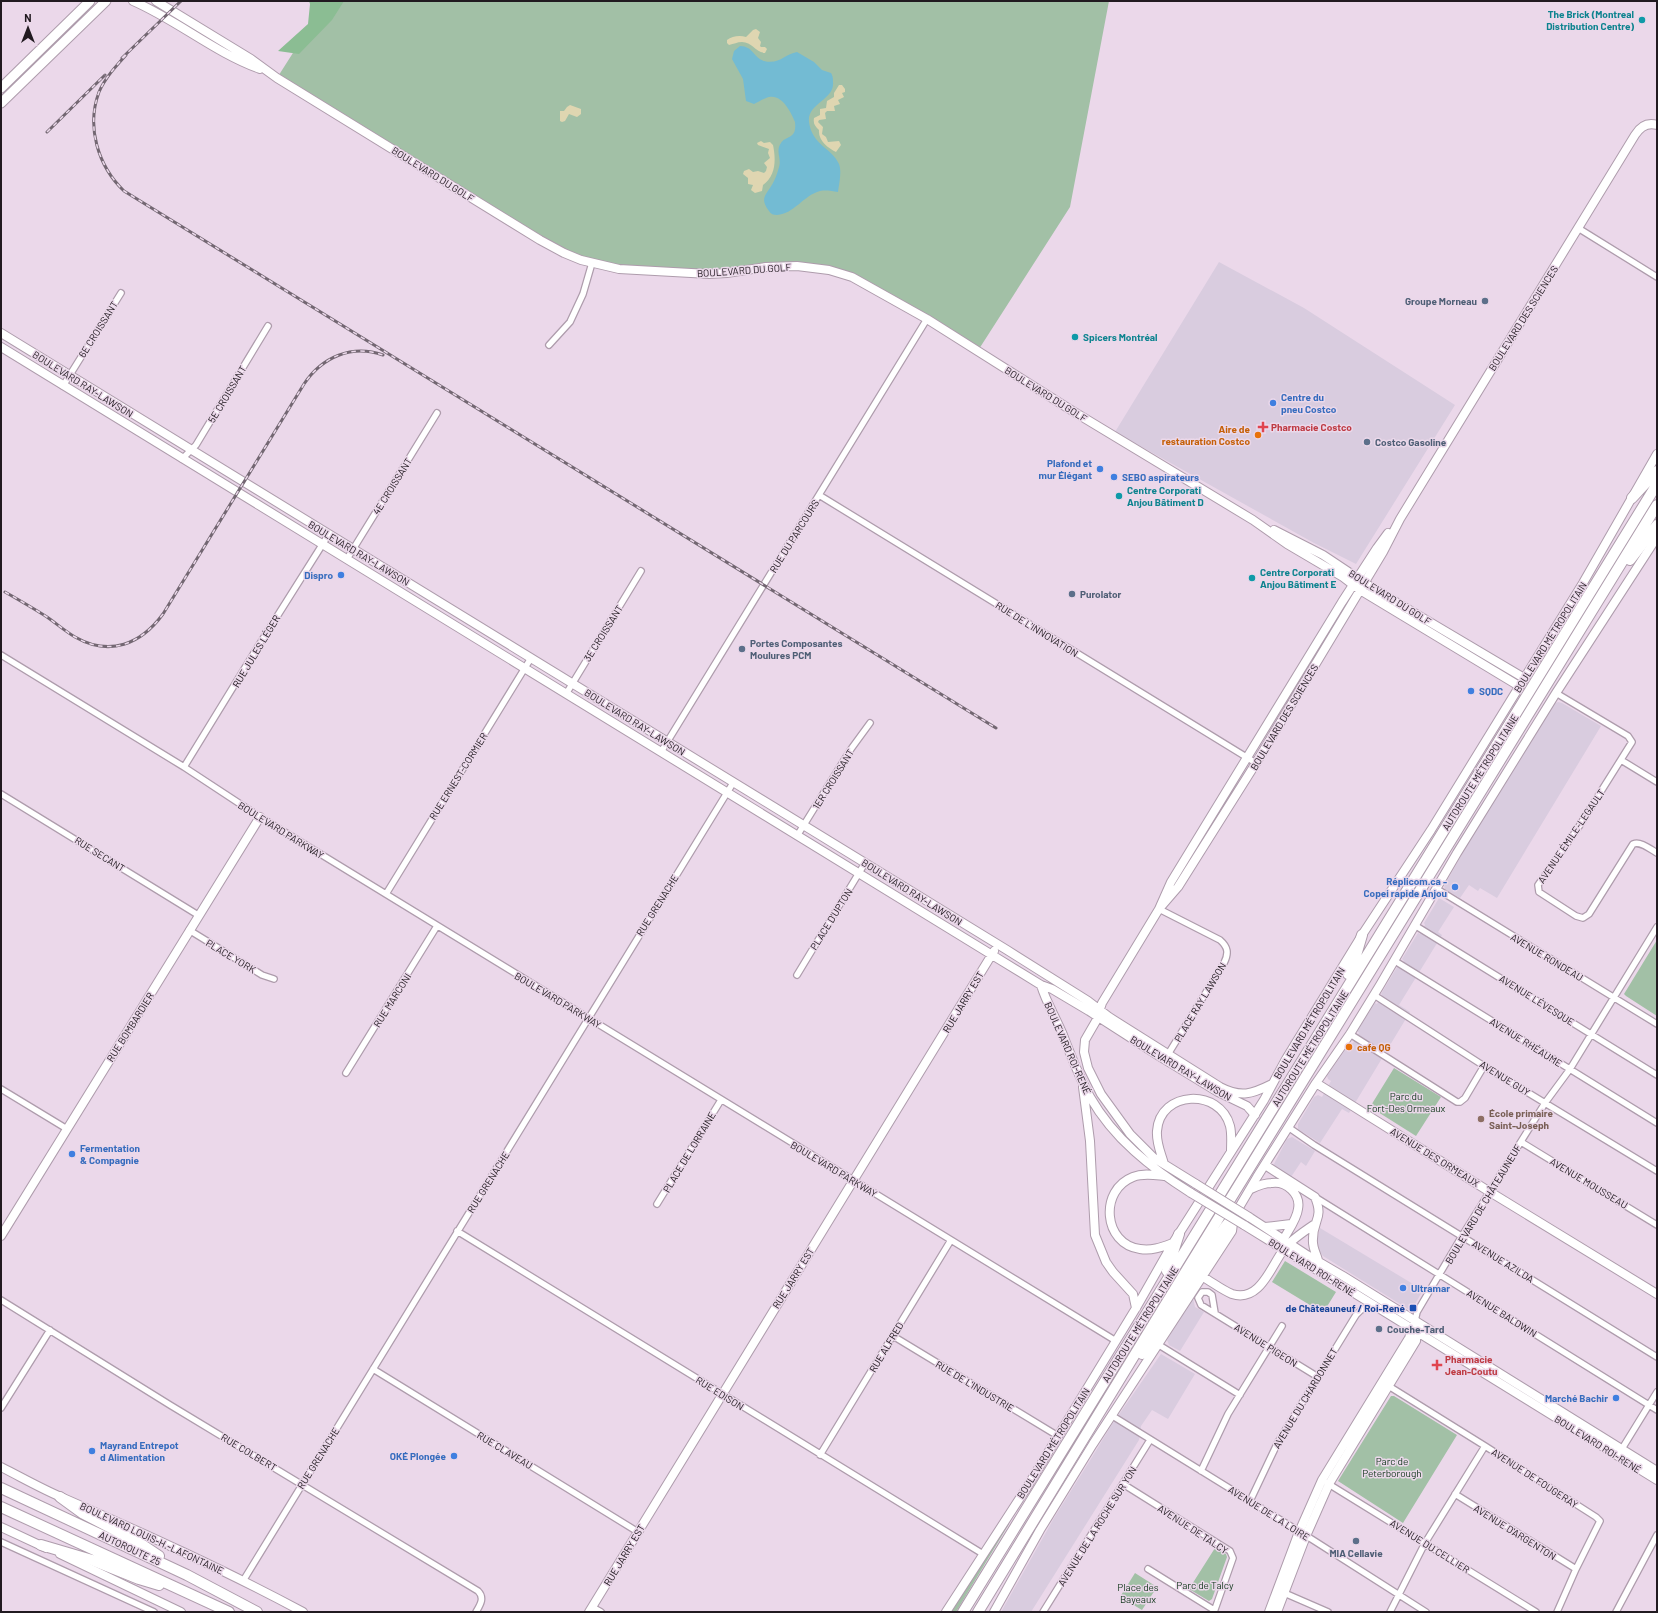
<svg xmlns="http://www.w3.org/2000/svg" width="1658" height="1613" font-family="Barlow,sans-serif">
  <rect width="100%" height="100%" fill="#ebd8ea"/>
  <!-- commercial -->
  <path fill="#d9ccdf" d="M1219 262 1304 308 1455 405 1356 564 1314 543 1115 432Z
    M1558 702 1562 703 1601 726 1497 898 1480 888 1478 891 1469 885 1460 898 1445 889 1444 886 1473 835 1554 704Z
    M1439 898 1454 907 1438 932 1442 935 1399 1005 1410 1012 1349 1113 1342 1109 1320 1143 1298 1129V1124L1314 1097 1318 1095 1322 1097 1331 1081 1328 1079 1327 1076 1350 1043H1353L1359 1033 1357 1031 1375 1003 1377 1004 1382 995 1381 994 1397 967 1400 968 1404 961 1402 959 1418 933 1420 934 1425 925 1424 923Z
    M1292 1137 1315 1151 1306 1166 1301 1162 1291 1177 1275 1167 1274 1164 1287 1139Z
    M1320 1228 1423 1290 1414 1306 1412 1305 1411 1307 1412 1309H1408L1323 1256 1319 1251 1317 1241Z
    M1193 1298 1195 1307 1204 1312 1180 1351 1169 1345 1167 1340Z
    M1161 1354 1195 1374 1168 1419 1152 1410 1141 1426 1139 1440 1031 1612H1001L1054 1518 1089 1462 1111 1426Z"/>
  <!-- green -->
  <path fill="#a2c0a6" d="M326 1H1109L1070 207 979 349 859 280 811 267 727 273 642 271 564 253 277 78Z
    M1657 940V1016L1626 996 1624 994Z
    M1394 1068 1441 1097 1416 1136 1370 1107Z
    M1285 1261 1336 1292 1323 1313 1272 1282Z
    M1391 1396H1394L1457 1435 1403 1523 1338 1481Z
    M1008 1524H1009L956 1612H951Z
    M1215 1548 1226 1554 1227 1557 1212 1599 1209 1601 1189 1589Z
    M1135 1573 1157 1587 1142 1610 1120 1597Z"/>
  <!-- forest -->
  <path fill="#8bbd93" d="M309 1H344L332 20 299 54 278 51 308 24 310 4Z"/>
  <!-- sand -->
  <path fill="#dfd6b1" d="M756 29 760 32 758 38 761 42 760 46 761 47H765L767 49 765 53C755 52 752 42 742 42 737 42 734 44 729 45L727 43V40C732 36 740 35 746 37L753 30Z
    M839 85H842L845 89V92L842 93 844 97 838 100 840 104 834 106 835 111H827L825 113 826 119 819 120 818 122 823 127 822 134 826 137 828 142 839 141 841 145 836 152C828 148 818 140 819 130 815 126 813 124 814 118L820 115V109L826 108 827 101 834 97V93Z
    M570 105 581 109V114L577 117 569 114 565 121 562 122 560 121V111H564L567 107Z
    M761 141 764 143 770 142 773 145C776 159 776 176 763 185L762 191 755 193 751 190 753 185 748 184V178L743 174 744 171 749 169 753 172 758 171 764 173 766 171 767 167 764 163 770 158 768 153 769 149 758 145 757 143Z"/>
  <!-- water -->
  <path fill="#73bbd3" d="M740 46C753 46 754 58 764 61 779 65 785 54 797 52L814 62 822 70 831 73C833 77 833 78 833 82 835 100 807 103 809 122 812 145 832 148 839 164 842 172 839 184 838 192 832 191 826 190 820 191 804 195 794 214 777 215 773 215 771 214 769 211 758 197 768 194 774 181 776 177 778 171 779 167 782 159 775 151 781 143 786 135 797 140 795 122 791 112 782 94 769 97 764 98 759 102 754 104L746 101 743 79 732 59 734 51Z"/>
  <g fill="none" stroke-linecap="round" stroke-linejoin="round">
    <!-- street casing -->
    <g stroke="#ae9cac" stroke-width="8">
      <path id="street" d="M1578 228 1657 277
        M549 345 570 322 583 294 592 263
        M63 386 121 293
        M182 459 196 445 268 326
        M819 495 1256 763
        M347 559 437 413
        M1 655 184 767 260 817 1116 1341
        M1556 693 1628 736 1632 742 1578 828 1538 885 1539 892 1576 916 1583 918 1589 914 1633 844C1641 841 1650 849 1657 853
        M566 694 641 571
        M661 752 927 319
        M1621 760 1657 782
        M184 767 254 653 329 534
        M1 794 198 915
        M797 836 851 749 870 723
        M1437 889 1657 1024
        M386 894 531 658
        M1159 909 1220 940C1228 947 1229 953 1224 963L1167 1056
        M1416 926 1657 1075
        M189 930 262 975 274 979
        M1395 961 1657 1123
        M797 975 865 863
        M1374 995 1484 1066 1657 1171
        M1350 1034 1457 1102H1460L1465 1098 1484 1066
        M346 1073 437 926
        M1 1089 67 1129
        M1288 1127 1314 1145 1657 1357
        M1521 1142 1657 1225
        M1315 1197 1657 1410
        M657 1204 721 1100
        M457 1231 983 1554
        M1 1300 170 1405 478 1591C485 1598 480 1605 476 1612
        M1215 1313 1212 1295 1208 1292H1202L1198 1298 1201 1305 1318 1377
        M1415 1321 1417 1312 1462 1236 1545 1103 1570 1069 1657 927
        M893 1336 1058 1436
        M1159 1345 1240 1395
        M373 1369 638 1532
        M1387 1385 1485 1446 1596 1517 1600 1521 1576 1569 1557 1612
        M1 1408 50 1330
        M1111 1415 1313 1540 1426 1612
        M1620 1452 1657 1392
        M820 1455 951 1240
        M1201 1471 1228 1414 1282 1326
        M1327 1483 1536 1612
        M1123 1484 1230 1551 1233 1558 1214 1612
        M1455 1494 1576 1569
        M1250 1501 1278 1442 1356 1315 1361 1310 1373 1305
        M1 1542 154 1612
        M1148 1569 1214 1610
        M243 1581 733 783
        M1282 1592 1328 1612
        M592 1607 601 1612
        M1043 1612 1150 1440
        M1390 1612 1425 1543 1485 1446
        M1616 1612 1657 1535"/>
    </g>
    <!-- secondary casing -->
    <g stroke="#ae9cac" stroke-width="10">
      <path id="secondary" d="M133 1C177 20 215 53 260 69
        M156 1 251 59 277 78 540 240 564 253 581 260 619 269 709 274 727 273 766 267 797 266 829 270 852 277 927 319 1071 410 1253 520 1287 544 1343 577 1360 590 1519 686
        M1 333 1007 950 1088 1001 1109 1017 1220 1087C1241 1098 1252 1094 1272 1084
        M1 347 997 958 1041 985 1052 989 1089 1011 1159 1056 1218 1092 1247 1106 1255 1115
        M1274 530 1323 555 1374 589 1524 678
        M1159 909 1178 887 1256 763 1383 552 1400 519 1635 135C1640 127 1647 122 1657 125
        M1041 985C1046 1002 1056 1018 1063 1035 1071 1056 1079 1077 1090 1097 1114 1139 1151 1168 1191 1193
        M1316 1083 1490 1192 1657 1294
        M1083 1087 1090 1141 1095 1235 1106 1262 1113 1272 1133 1294 1136 1308
        M1164 1164C1161 1153 1156 1143 1157 1131 1160 1090 1220 1088 1230 1126 1232 1134 1231 1143 1231 1151
        M1265 1165 1315 1197C1324 1219 1313 1219 1313 1239 1312 1247 1316 1253 1318 1260
        M1164 1176C1154 1175 1143 1173 1133 1177 1099 1190 1103 1244 1140 1249 1152 1251 1162 1247 1173 1243
        M1196 1184 1154 1158 1130 1134 1101 1094 1088 1068 1084 1052 1085 1040 1096 1021 1102 1003 1159 909 1171 882 1342 602 1377 548 1388 533
        M1251 1189C1257 1186 1265 1183 1272 1183 1286 1181 1301 1194 1298 1209 1297 1219 1288 1231 1283 1240V1245
        M1249 1217 1307 1255 1343 1276 1657 1471
        M1244 1225 1657 1480
        M1265 1227 1291 1224
        M1 1236 260 817
        M1203 1277C1212 1282 1222 1290 1232 1294 1260 1303 1271 1266 1284 1249 1290 1241 1306 1230 1315 1224
        M1 1467C21 1477 40 1488 61 1497 143 1533 223 1569 303 1612
        M1 1527 46 1548
        M60 1554 181 1612
        M589 1612 994 951
        M946 1612 1027 1487 1136 1308 1173 1243 1264 1100 1286 1059 1362 935 1431 830 1583 583 1657 454
        M994 1612 1040 1530 1093 1444 1232 1231 1234 1216 1257 1177 1316 1083 1350 1034 1380 985 1457 853 1556 693 1657 537
        M1269 1612 1299 1532 1322 1480 1409 1338 1414 1325
        M1277 1612 1306 1536 1329 1484 1416 1341 1417 1329"/>
    </g>
    <!-- primary casing -->
    <g stroke="#ae9cac" stroke-width="11">
      <path id="primary" d="M1 88 90 1
        M1 103 106 1"/>
    </g>
    <!-- highway casing -->
    <g stroke="#ae9cac" stroke-width="12">
      <path id="highway" d="M1632 498 1657 471
        M1630 560 1657 525
        M1348 974 1354 962 1362 935
        M1167 1271 1179 1234
        M1142 1354 1158 1332 1225 1227 1234 1216
        M1 1488 187 1575 257 1612
        M60 1497 82 1513 138 1542 159 1556
        M1 1507 229 1612
        M41 1545 92 1560 139 1579 159 1585
        M963 1612 1657 484
        M978 1612 1151 1328 1657 505"/>
    </g>
    <!-- street -->
    <use href="#street" stroke="#fff" stroke-width="5.5"/>
    <!-- secondary -->
    <use href="#secondary" stroke="#fff" stroke-width="8"/>
    <!-- primary -->
    <use href="#primary" stroke="#fff" stroke-width="9"/>
    <!-- highway -->
    <use href="#highway" stroke="#fff" stroke-width="10"/>
    <!-- rail casing -->
    <g stroke="#736772" stroke-width="3">
      <path id="rail" d="M126 55C116 66 105 78 99 92 86 127 98 166 124 191L996 728
        M122 58 181 1
        M47 132 105 75
        M5 592C19 600 33 608 47 617 57 624 65 631 75 637 110 657 141 644 163 614L304 384C322 357 352 344 383 355"/>
    </g>
    <!-- rail -->
    <use href="#rail" stroke="#ebd8ea" stroke-width="1.5" stroke-dasharray="4.5" stroke-linecap="butt"/>
    <!-- secondary-bridge casing -->
    <g stroke="#ae9cac" stroke-width="10" stroke-linecap="butt">
      <path id="secondary-bridge" d="M1196 1184 1249 1217
        M1191 1193 1244 1225"/>
    </g>
    <!-- secondary-bridge -->
    <use href="#secondary-bridge" stroke="#fff" stroke-width="8"/>
  </g>
  <!-- markers -->
  <g fill="#0f9aa8" stroke="#ebd8ea" stroke-width="1.5">
    <circle cx="1642" cy="20" r="4"/>
    <circle cx="1075" cy="337" r="4"/>
    <circle cx="1119" cy="496" r="4"/>
    <circle cx="1252" cy="578" r="4"/>
  </g>
  <g fill="#5c6f8a" stroke="#ebd8ea" stroke-width="1.5">
    <circle cx="1485" cy="301" r="4"/>
    <circle cx="1367" cy="442" r="4"/>
    <circle cx="1072" cy="594" r="4"/>
    <circle cx="742" cy="649" r="4"/>
    <circle cx="1379" cy="1329" r="4"/>
    <circle cx="1356" cy="1541" r="4"/>
  </g>
  <g fill="#3f7fe0" stroke="#ebd8ea" stroke-width="1.5">
    <circle cx="1273" cy="403" r="4"/>
    <circle cx="1100" cy="469" r="4"/>
    <circle cx="1114" cy="477" r="4"/>
    <circle cx="341" cy="575" r="4"/>
    <circle cx="1471" cy="691" r="4"/>
    <circle cx="1455" cy="887" r="4"/>
    <circle cx="72" cy="1154" r="4"/>
    <circle cx="1403" cy="1288" r="4"/>
    <circle cx="1616" cy="1398" r="4"/>
    <circle cx="92" cy="1451" r="4"/>
    <circle cx="454" cy="1456" r="4"/>
  </g>
  <g fill="#e0444e" stroke="#ebd8ea" stroke-width="1.5">
    <path d="M1261 421h4v4h4v4h-4v4h-4v-4h-4v-4h4z"/>
    <path d="M1435 1359h4v4h4v4h-4v4h-4v-4h-4v-4h4z"/>
  </g>
  <g fill="#e8710a" stroke="#ebd8ea" stroke-width="1.5">
    <circle cx="1258" cy="435" r="4"/>
    <circle cx="1349" cy="1047" r="4"/>
  </g>
  <circle fill="#8d6e63" stroke="#ebd8ea" stroke-width="1.5" cx="1481" cy="1119" r="4"/>
  <rect fill="#1a4fb4" stroke="#ebd8ea" stroke-width="1.5" x="1409" y="1304" width="8" height="8" rx="2"/>
  <g text-anchor="middle" stroke-width="3" stroke-linejoin="round" paint-order="stroke">
    <!-- culture labels -->
    <g font-size="10" font-weight="bold" fill="#0d838f" stroke="#ebd8ea" text-anchor="start">
      <text x="1634" y="18" text-anchor="end">The Brick (Montreal<tspan x="1634" dy="12">Distribution Centre)</tspan></text>
      <text x="1083" y="341">Spicers Montréal</text>
      <text x="1127" y="494">Centre Corporati<tspan x="1127" dy="12">Anjou Bâtiment D</tspan></text>
      <text x="1260" y="576">Centre Corporati<tspan x="1260" dy="12">Anjou Bâtiment E</tspan></text>
    </g>
    <!-- street labels -->
    <g font-size="10" fill="#211a20" stroke="#ebd8ea">
      <text transform="translate(433 174) rotate(32)" y="4">BOULEVARD DU GOLF</text>
      <text transform="translate(744 270) rotate(-4)" y="4">BOULEVARD DU GOLF</text>
      <text transform="translate(1523 318) rotate(-58)" y="4">BOULEVARD DES SCIENCES</text>
      <text transform="translate(98 329) rotate(-58)" y="4">6E CROISSANT</text>
      <text transform="translate(83 384) rotate(32)" y="4">BOULEVARD RAY-LAWSON</text>
      <text transform="translate(227 394) rotate(-59)" y="4">5E CROISSANT</text>
      <text transform="translate(1046 394) rotate(32)" y="4">BOULEVARD DU GOLF</text>
      <text transform="translate(392 486) rotate(-58)" y="4">4E CROISSANT</text>
      <text transform="translate(794 536) rotate(-58)" y="4">RUE DU PARCOURS</text>
      <text transform="translate(359 553) rotate(31)" y="4">BOULEVARD RAY-LAWSON</text>
      <text transform="translate(1390 597) rotate(32)" y="4">BOULEVARD DU GOLF</text>
      <text transform="translate(1037 629) rotate(32)" y="4">RUE DE L'INNOVATION</text>
      <text transform="translate(603 633) rotate(-58)" y="4">3E CROISSANT</text>
      <text transform="translate(1550 637) rotate(-58)" y="4">BOULEVARD MÉTROPOLITAIN</text>
      <text transform="translate(256 651) rotate(-59)" y="4">RUE JULES LÉGER</text>
      <text transform="translate(1284 717) rotate(-59)" y="4">BOULEVARD DES SCIENCES</text>
      <text transform="translate(635 722) rotate(32)" y="4">BOULEVARD RAY-LAWSON</text>
      <text transform="translate(1480 772) rotate(-58)" y="4">AUTOROUTE MÉTROPOLITAINE</text>
      <text transform="translate(458 776) rotate(-58)" y="4">RUE ERNEST-CORMIER</text>
      <text transform="translate(833 779) rotate(-58)" y="4">1ER CROISSANT</text>
      <text transform="translate(281 830) rotate(32)" y="4">BOULEVARD PARKWAY</text>
      <text transform="translate(1571 836) rotate(-56)" y="4">AVENUE ÉMILE-LEGAULT</text>
      <text transform="translate(100 854) rotate(32)" y="4">RUE SECANT</text>
      <text transform="translate(912 892) rotate(32)" y="4">BOULEVARD RAY-LAWSON</text>
      <text transform="translate(657 905) rotate(-58)" y="4">RUE GRENACHE</text>
      <text transform="translate(831 919) rotate(-58)" y="4">PLACE D'UPTON</text>
      <text transform="translate(231 956) rotate(31)" y="4">PLACE YORK</text>
      <text transform="translate(1547 957) rotate(31)" y="4">AVENUE RONDEAU</text>
      <text transform="translate(392 1000) rotate(-58)" y="4">RUE MARCONI</text>
      <text transform="translate(558 1000) rotate(31)" y="4">BOULEVARD PARKWAY</text>
      <text transform="translate(1537 1000) rotate(32)" y="4">AVENUE LÉVESQUE</text>
      <text transform="translate(963 1002) rotate(-59)" y="4">RUE JARRY EST</text>
      <text transform="translate(1200 1002) rotate(-59)" y="4">PLACE RAY LAWSON</text>
      <text transform="translate(1309 1023) rotate(-59)" y="4">BOULEVARD MÉTROPOLITAIN</text>
      <text transform="translate(130 1027) rotate(-58)" y="4">RUE BOMBARDIER</text>
      <text transform="translate(1526 1042) rotate(32)" y="4">AVENUE RHÉAUME</text>
      <text transform="translate(1068 1048) rotate(66)" y="4">BOULEVARD ROI-RENÉ</text>
      <text transform="translate(1310 1048) rotate(-58)" y="4">AUTOROUTE MÉTROPOLITAINE</text>
      <text transform="translate(1181 1068) rotate(31)" y="4">BOULEVARD RAY-LAWSON</text>
      <text transform="translate(1505 1078) rotate(32)" y="4">AVENUE GUY</text>
      <text transform="translate(689 1152) rotate(-59)" y="4">PLACE DE LORRAINE</text>
      <text transform="translate(1435 1157) rotate(32)" y="4">AVENUE DES ORMEAUX</text>
      <text transform="translate(834 1169) rotate(31)" y="4">BOULEVARD PARKWAY</text>
      <text transform="translate(488 1182) rotate(-58)" y="4">RUE GRENACHE</text>
      <text transform="translate(1589 1183) rotate(31)" y="4">AVENUE MOUSSEAU</text>
      <text transform="translate(1483 1204) rotate(-59)" y="4">BOULEVARD DE CHÂTEAUNEUF</text>
      <text transform="translate(1503 1261) rotate(32)" y="4">AVENUE AZILDA</text>
      <text transform="translate(1312 1267) rotate(32)" y="4">BOULEVARD ROI-RENÉ</text>
      <text transform="translate(793 1278) rotate(-58)" y="4">RUE JARRY EST</text>
      <text transform="translate(1502 1313) rotate(32)" y="4">AVENUE BALDWIN</text>
      <text transform="translate(1140 1324) rotate(-58)" y="4">AUTOROUTE MÉTROPOLITAINE</text>
      <text transform="translate(1266 1345) rotate(32)" y="4">AVENUE PIGEON</text>
      <text transform="translate(886 1347) rotate(-59)" y="4">RUE ALFRED</text>
      <text transform="translate(975 1386) rotate(31)" y="4">RUE DE L'INDUSTRIE</text>
      <text transform="translate(720 1393) rotate(32)" y="4">RUE EDISON</text>
      <text transform="translate(1305 1398) rotate(-59)" y="4">AVENUE DU CHARDONNET</text>
      <text transform="translate(1053 1443) rotate(-58)" y="4">BOULEVARD MÉTROPOLITAIN</text>
      <text transform="translate(1598 1444) rotate(32)" y="4">BOULEVARD ROI-RENÉ</text>
      <text transform="translate(505 1450) rotate(31)" y="4">RUE CLAVEAU</text>
      <text transform="translate(249 1452) rotate(31)" y="4">RUE COLBERT</text>
      <text transform="translate(318 1458) rotate(-58)" y="4">RUE GRENACHE</text>
      <text transform="translate(1535 1478) rotate(33)" y="4">AVENUE DE FOUGERAY</text>
      <text transform="translate(1269 1513) rotate(32)" y="4">AVENUE DE LA LOIRE</text>
      <text transform="translate(1097 1526) rotate(-58)" y="4">AVENUE DE LA ROCHE SUR YON</text>
      <text transform="translate(1193 1529) rotate(33)" y="4">AVENUE DE TALCY</text>
      <text transform="translate(1515 1532) rotate(32)" y="4">AVENUE D'ARGENTON</text>
      <text transform="translate(152 1538) rotate(25)" y="4">BOULEVARD LOUIS-H.-LAFONTAINE</text>
      <text transform="translate(1430 1546) rotate(32)" y="4">AVENUE DU CELLIER</text>
      <text transform="translate(130 1548) rotate(25)" y="4">AUTOROUTE 25</text>
      <text transform="translate(624 1555) rotate(-59)" y="4">RUE JARRY EST</text>
    </g>
    <!-- service labels -->
    <g font-size="10" font-weight="bold" fill="#4e5e75" stroke="#ebd8ea" text-anchor="start">
      <text x="1477" y="305" text-anchor="end">Groupe Morneau</text>
      <text x="1375" y="446">Costco Gasoline</text>
      <text x="1080" y="598">Purolator</text>
      <text x="750" y="647">Portes Composantes<tspan x="750" dy="12">Moulures PCM</tspan></text>
      <text x="1387" y="1333">Couche-Tard</text>
      <text x="1356" y="1557" text-anchor="middle">MIA Cellavie</text>
    </g>
    <!-- shop labels -->
    <g font-size="10" font-weight="bold" fill="#366cbe" stroke="#ebd8ea" text-anchor="start">
      <text x="1281" y="401">Centre du<tspan x="1281" dy="12">pneu Costco</tspan></text>
      <text x="1092" y="467" text-anchor="end">Plafond et<tspan x="1092" dy="12">mur Élégant</tspan></text>
      <text x="1122" y="481">SEBO aspirateurs</text>
      <text x="333" y="579" text-anchor="end">Dispro</text>
      <text x="1479" y="695">SQDC</text>
      <text x="1447" y="885" text-anchor="end">Réplicom.ca -<tspan x="1447" dy="12">Copei rapide Anjou</tspan></text>
      <text x="80" y="1152">Fermentation<tspan x="80" dy="12">&amp; Compagnie</tspan></text>
      <text x="1411" y="1292">Ultramar</text>
      <text x="1608" y="1402" text-anchor="end">Marché Bachir</text>
      <text x="100" y="1449">Mayrand Entrepot<tspan x="100" dy="12">d Alimentation</tspan></text>
      <text x="446" y="1460" text-anchor="end">OKÉ Plongée</text>
    </g>
    <!-- health labels -->
    <g font-size="10" font-weight="bold" fill="#be3a42" stroke="#ebd8ea" text-anchor="start">
      <text x="1271" y="431">Pharmacie Costco</text>
      <text x="1445" y="1363">Pharmacie<tspan x="1445" dy="12">Jean-Coutu</tspan></text>
    </g>
    <!-- food labels -->
    <g font-size="10" font-weight="bold" fill="#c56008" stroke="#ebd8ea" text-anchor="end">
      <text x="1250" y="433">Aire de<tspan x="1250" dy="12">restauration Costco</tspan></text>
      <text x="1357" y="1051" text-anchor="start">cafe QG</text>
    </g>
    <!-- park labels -->
    <g font-size="10" fill="#10361a" stroke="#ebd8ea">
      <text x="1406" y="1100">Parc du<tspan x="1406" dy="12">Fort-Des Ormeaux</tspan></text>
      <text x="1392" y="1465">Parc de<tspan x="1392" dy="12">Peterborough</tspan></text>
      <text x="1205" y="1589">Parc de Talcy</text>
      <text x="1138" y="1591">Place des<tspan x="1138" dy="12">Bayeaux</tspan></text>
    </g>
    <!-- education labels -->
    <g font-size="10" font-weight="bold" fill="#785e54" stroke="#ebd8ea" text-anchor="start">
      <text x="1489" y="1117">École primaire<tspan x="1489" dy="12">Saint-Joseph</tspan></text>
    </g>
    <!-- transit labels -->
    <g font-size="10" font-weight="bold" fill="#164399" stroke="#ebd8ea" text-anchor="end">
      <text x="1405" y="1312">de Châteauneuf / Roi-René</text>
    </g>
  </g>
  <!-- border -->
  <rect width="1658" height="1613" fill="none" stroke="#211a20" stroke-width="4"/>
  <!-- north arrow -->
  <g transform="translate(28 28)" stroke="#ebd8ea" stroke-width="3" paint-order="stroke">
  <path d="M0-3L7 15L0 10L-7 15Z" fill="#211a20"/>
  <text y="-6" font-size="11" font-weight="bold" text-anchor="middle" fill="#211a20">N</text>
  </g>
</svg>
